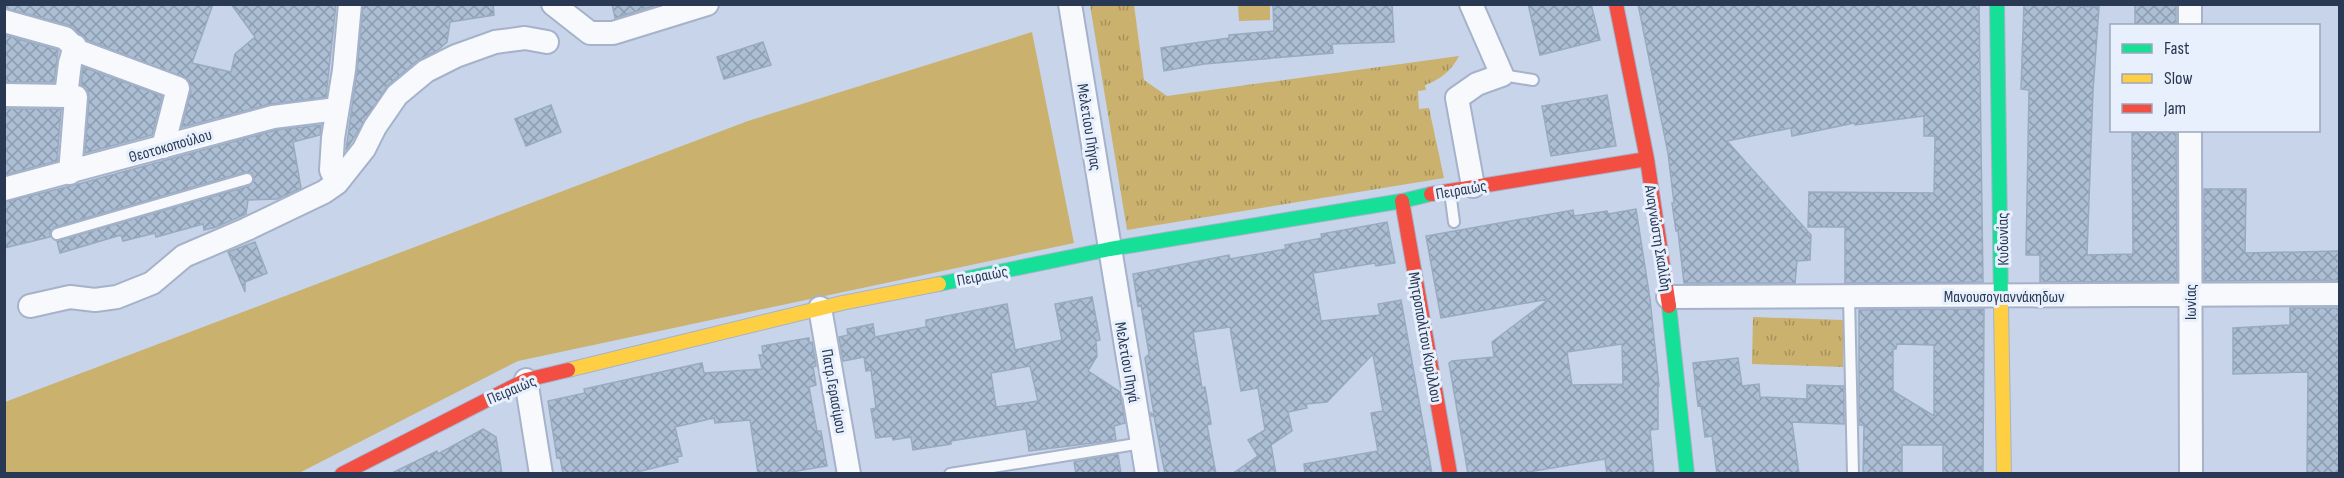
<svg xmlns="http://www.w3.org/2000/svg" width="2344" height="478" font-family="'Sofia Sans Condensed',sans-serif">
  <defs>
    <pattern id="grass-tufts" width="24" height="20" patternUnits="userSpaceOnUse" patternTransform="scale(1.5)"><rect width="24" height="20" fill="#cab16d"/><path d="M3 7l-1-3M5 7V3M7 7l1-3M15 17l-1-3M17 17v-4M19 17l1-3" fill="none" stroke="#a4915c"/></pattern>
    <pattern id="building-cross-hatch" width="8" height="8" patternUnits="userSpaceOnUse" patternTransform="scale(1.5)"><rect width="8" height="8" fill="#acbed3"/><path d="M0 0l8 8M0 8l8-8" fill="none" stroke="#8c9bae"/></pattern>
  </defs>
  <rect width="100%" height="100%" fill="#c7d4e9"/>
  <!-- grass -->
  <path fill="url(#grass-tufts)" d="M1090 5H1134L1144 80 1167 96 1459 56C1452 70 1440 80 1425 85L1426 90 1418 91 1419 109 1429 108 1444 178 1127 230Z
    M1753 317 1843 320V367L1752 364Z"/>
  <!-- green -->
  <path fill="#cab16d" d="M1238 5H1270V20L1239 21Z
    M1032 32 1074 243 518 361 299 473 5 474V402L748 121Z"/>
  <!-- building -->
  <path fill="url(#building-cross-hatch)" stroke="#98abbe" stroke-width="1.5" fill-rule="evenodd" d="M4 4H213L192 63 231 72 235 54 255 37 231 4H336L326 97 270 104 182 127 191 91 188 79 87 40 69 25 4 8Z
    M363 4H493L494 15 450 22 447 42 438 50 417 61 388 85 346 150 357 71Z
    M612 4H660L615 18Z
    M1273 4H1392L1394 42 1332 44 1333 53 1204 64 1164 71 1161 48 1229 38V35L1274 31Z
    M1528 4H1591L1600 40 1540 55Z
    M1638 4H1979L1983 282 1845 283V227H1808L1809 192 1934 193 1935 136H1924V116L1855 125 1854 123 1792 136 1791 128 1727 141 1811 235 1810 260 1797 261 1795 283H1684L1678 231H1676L1672 203H1674L1668 153Z
    M2024 4 2099 7 2093 91 2087 255 2133 254 2132 130H2176L2177 281 2040 282V255H2026L2029 90 2021 89Z
    M2135 4H2176V26H2135Z
    M4 35 58 50 54 82H4Z
    M763 42 771 65 724 79 717 57Z
    M83 67 162 96 152 135 85 153 89 98 88 91 81 85Z
    M1607 95 1616 146 1551 156 1542 106Z
    M551 105 561 132 526 146 515 119Z
    M4 109H61L57 161 4 175Z
    M321 125 320 135 293 142 301 188 277 199 248 200 246 214 216 227 204 230 203 224 156 237 155 233 123 241 121 235 60 253 57 241 249 186 254 180 252 173 245 172 55 227 50 232V237L4 248V202L75 185 276 130Z
    M2204 189H2246L2245 253 2340 251V280L2204 281Z
    M1636 209 1650 299 1659 386H1658V429L1650 430 1654 474H1607L1605 459 1516 474H1468L1449 363 1452 361 1494 357 1492 342 1549 299 1441 318 1426 236 1573 210 1574 216 1607 211 1608 214ZM1622 344 1623 384 1572 385 1567 352Z
    M1387 222 1395 263 1376 266 1375 263 1313 273 1321 321 1380 315 1378 304 1401 300 1432 474H1305L1304 464 1378 451 1371 413 1383 411 1373 354 1327 402 1306 404 1307 408 1288 412 1292 431 1271 445 1276 474H1232L1258 456 1248 440 1265 430 1258 388 1241 391 1230 327 1193 332 1202 388 1205 387 1211 424 1207 425 1216 474H1165L1154 416H1151V413L1154 415 1145 358 1149 354 1141 305 1138 306 1133 274 1229 255 1230 259 1286 249 1285 245 1322 238 1321 234Z
    M255 242 267 273 245 282V292L228 252Z
    M1092 297 1100 340 1096 341 1097 356 1088 371 1120 392 1125 423 1114 426 1116 440 1029 451 1026 429 951 441V444L913 450 911 437 893 440 892 436 876 438 871 409 876 408 871 370 866 371 864 357 843 361 839 337 848 335 847 329 873 324 875 337 926 327V320L1007 304 1015 350 1062 340 1055 304ZM1030 366 1038 401 996 407 991 373Z
    M2290 308H2340V474H2307L2308 372 2233 374V328L2290 325Z
    M1984 309 1983 474H1943V445H1902V474H1863L1864 425H1859V310ZM1897 344 1934 345V416L1893 391V349H1896Z
    M809 338V343L812 342 816 366 813 367 816 385 809 387 817 431H821L827 466 780 474H758L750 420 715 423 714 418 675 427 682 456 677 457 678 462 629 474H563L560 457 557 458 548 401 585 393 584 389 702 363 704 373 762 369 759 355H763L762 346Z
    M1738 358 1742 386 1759 384 1760 397 1807 399V385L1844 386V424L1792 422 1799 474H1717L1712 436 1705 437 1701 405 1698 406 1693 363Z
    M483 429 496 437 502 474H390L437 451 438 454Z
    M1118 454 1121 474H1076L1074 462Z"/>
  <g fill="none" stroke-linecap="round" stroke-linejoin="round">
    <!-- lane casing -->
    <g stroke="#a5b2ca" stroke-width="14">
      <path id="lane" d="M1502 75 1533 80
        M1450 192 1454 222
        M57 234 247 179
        M1849 297 1853 474
        M950 474 1142 443"/>
    </g>
    <!-- street casing -->
    <g stroke="#a5b2ca" stroke-width="26">
      <path id="street" d="M553 4 590 33H613L707 4
        M1070 4 1147 474
        M1471 4 1502 75 1477 84 1457 98 1473 186
        M2190 4V26
        M4 21 65 38 78 51 178 88 163 147
        M4 95 66 96
        M2190 130 2191 474
        M70 173 76 97 66 96 70 63 75 46
        M337 183 331 170 333 138 344 70 350 4
        M4 189 273 117 337 109
        M1668 297 2340 294
        M30 306 70 297 95 300 117 297 152 283 184 256 247 229 324 192 337 183 364 149 375 127 397 95 426 71 456 56 495 42 525 38 547 42
        M820 308 849 474
        M526 380 541 474"/>
    </g>
    <!-- fast casing -->
    <g stroke="#a5b2ca" stroke-width="16">
      <path id="fast" d="M1997 4 2001 306
        M939 284 1110 249 1402 201 1431 194
        M1669 306 1687 474"/>
    </g>
    <!-- slow casing -->
    <g stroke="#a5b2ca" stroke-width="16">
      <path id="slow" d="M2001 306 2004 474
        M568 370 842 303 939 284"/>
    </g>
    <!-- jam casing -->
    <g stroke="#a5b2ca" stroke-width="16">
      <path id="jam" d="M1616 4 1647 159 1669 306
        M1431 194 1647 159
        M1402 201 1450 474
        M342 474 526 380 568 370"/>
    </g>
    <!-- lane -->
    <use href="#lane" stroke="#f7f9fc" stroke-width="10"/>
    <!-- street -->
    <use href="#street" stroke="#f7f9fc" stroke-width="22"/>
    <!-- fast -->
    <use href="#fast" stroke="#16e098" stroke-width="14"/>
    <!-- slow -->
    <use href="#slow" stroke="#ffcf43" stroke-width="14"/>
    <!-- jam -->
    <use href="#jam" stroke="#f24e42" stroke-width="14"/>
  </g>
  <g text-anchor="middle" stroke-width="6" stroke-linejoin="round" paint-order="stroke">
    <!-- street labels -->
    <g font-size="16" fill="#293953" stroke="#e8f0fd">
      <text transform="translate(1090 127) rotate(81)" y="6">Μελετίου Πήγας</text>
      <text transform="translate(170 145) rotate(-16)" y="6">Θεοτοκοπούλου</text>
      <text transform="translate(1461 189) rotate(-10)" y="6">Πειραιώς</text>
      <text transform="translate(1659 238) rotate(81)" y="6">Αναγνώστη Σκαλίδη</text>
      <text transform="translate(2002 239) rotate(-91)" y="6">Κυδωνίας</text>
      <text transform="translate(982 275) rotate(-11)" y="6">Πειραιώς</text>
      <text x="2004" y="302">Μανουσογιαννάκηδων</text>
      <text transform="translate(2190 302) rotate(-90)" y="6">Ιωνίας</text>
      <text transform="translate(1426 337) rotate(80)" y="6">Μητροπολίτου Κυρίλλου</text>
      <text transform="translate(1128 362) rotate(80)" y="6">Μελετίου Πηγά</text>
      <text transform="translate(511 389) rotate(-23)" y="6">Πειραιώς</text>
      <text transform="translate(835 391) rotate(80)" y="6">Πατρ.Γερασίμου</text>
    </g>
  </g>
  <!-- border -->
  <rect width="2344" height="478" fill="none" stroke="#293953" stroke-width="12"/>
  <!-- legend -->
  <rect x="2110" y="24" width="210" height="108" fill="#e8f0fd" stroke="#9ca7b9" stroke-width="1.5"/>
  <rect x="2122" y="44" width="30" height="9" fill="#16e098" stroke="#9ca7b9" stroke-width="1.5"/>
  <text x="2164" y="54" font-size="18" fill="#293953">Fast</text>
  <rect x="2122" y="74" width="30" height="9" fill="#ffcf43" stroke="#9ca7b9" stroke-width="1.5"/>
  <text x="2164" y="84" font-size="18" fill="#293953">Slow</text>
  <rect x="2122" y="104" width="30" height="9" fill="#f24e42" stroke="#9ca7b9" stroke-width="1.5"/>
  <text x="2164" y="114" font-size="18" fill="#293953">Jam</text>
</svg>
